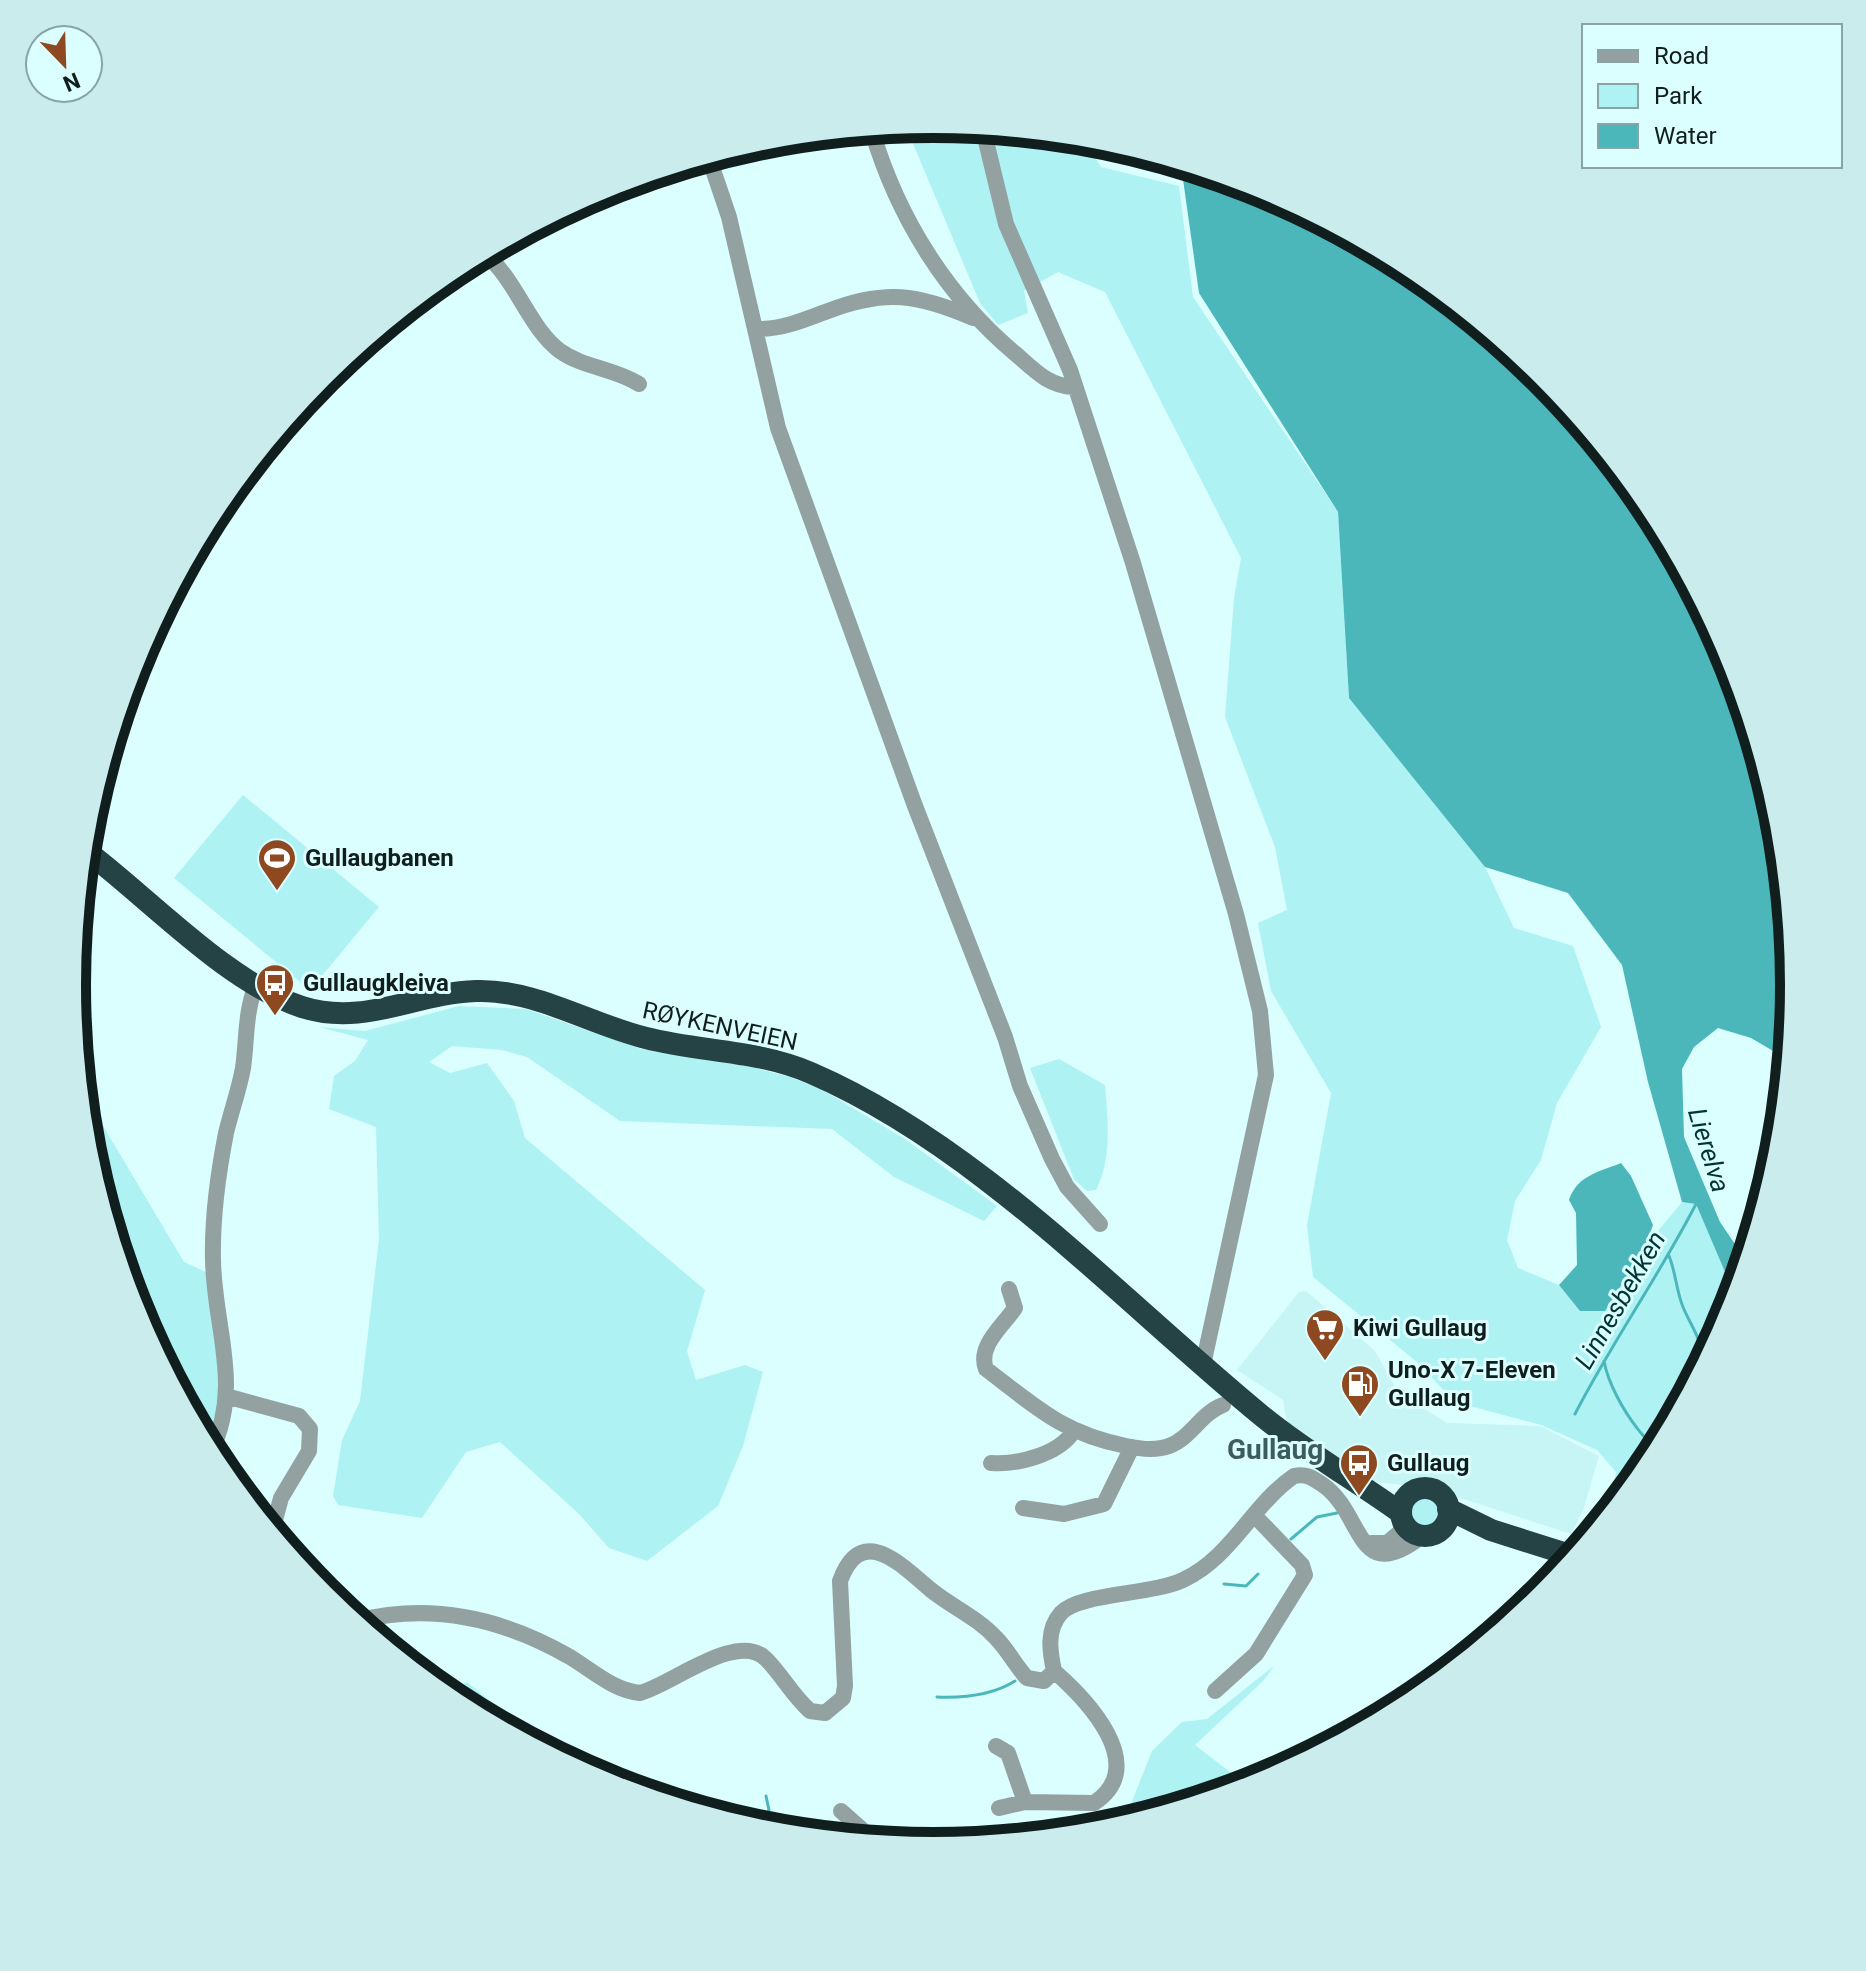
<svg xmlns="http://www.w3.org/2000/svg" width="1866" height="1971" font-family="Roboto,sans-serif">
  <rect width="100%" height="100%" fill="#dbfeff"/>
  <!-- built -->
  <path fill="#c7f4f5" d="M1306 1291 1375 1351 1398 1392 1447 1423 1540 1426 1599 1456 1583 1511 1571 1534 1467 1500 1411 1486 1369 1481 1287 1423 1283 1400 1237 1370 1299 1292Z"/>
  <!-- green -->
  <path fill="#aef2f4" d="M933 125 1083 139 1101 167 1179 186 1193 297 1338 512 1349 698 1485 867 1514 928 1573 946 1601 1027 1557 1103 1541 1160 1515 1201 1507 1240 1518 1268 1559 1285 1580 1311 1645 1247 1682 1202 1696 1204 1728 1279 1736 1289 1728 1315 1649 1464 1610 1511 1616 1472 1597 1450 1541 1425 1455 1402 1417 1362 1313 1277 1307 1225 1331 1093 1271 991 1258 923 1287 910 1275 847 1225 717 1234 598 1241 558 1105 292 1058 272 1024 291 1028 313 998 325 980 303 906 127Z
    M243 795 379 907 310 990 174 878Z
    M459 1006 526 1009 641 1049 752 1067 790 1077 819 1088 905 1139 997 1206 984 1221 894 1177 832 1129 620 1121 527 1057 502 1050 452 1046 429 1062 450 1073 487 1063 514 1101 525 1138 705 1290 687 1351 696 1380 745 1365 763 1372 743 1446 718 1506 647 1561 609 1548 579 1514 500 1442 466 1452 422 1518 338 1505 333 1496 342 1440 360 1401 379 1239 376 1127 329 1109 334 1076 355 1061 368 1040 319 1027 365 1031Z
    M1059 1059 1105 1085C1108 1119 1112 1159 1096 1190L1087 1191 1074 1179 1030 1068Z
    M83 1092 184 1262 206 1272 222 1393 208 1447 137 1315 88 1153Z
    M1412 1512a14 14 0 1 1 28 0a14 14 0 1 1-28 0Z
    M1274 1666 1263 1681 1195 1745 1248 1786 1128 1822 1127 1814 1152 1751 1182 1722 1207 1719Z
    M467 1682 559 1757 446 1695Z"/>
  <!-- water -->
  <path fill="#4cb7bb" d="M1181 165 1263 190 1412 270 1542 377 1649 508 1729 656 1778 818 1794 986 1787 1059 1751 1038 1718 1028 1694 1047 1682 1069 1684 1137 1720 1222 1745 1259 1736 1289 1728 1279 1696 1204 1682 1202 1648 1082 1622 965 1568 893 1485 867 1349 698 1338 512 1199 293Z
    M1621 1163 1631 1176 1653 1225 1645 1247 1605 1311H1580L1559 1285 1577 1265 1576 1213 1569 1200C1577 1176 1598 1172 1621 1163Z"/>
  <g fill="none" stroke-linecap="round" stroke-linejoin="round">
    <!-- stream -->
    <path stroke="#4cb7bb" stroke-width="3" d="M1669 1256C1676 1273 1676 1290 1683 1307 1692 1329 1706 1343 1700 1368
      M1604 1361C1608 1383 1623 1410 1637 1428 1644 1438 1652 1442 1654 1454
      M1575 1414C1612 1342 1659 1276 1696 1204
      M1291 1539 1317 1517 1337 1513
      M1224 1584 1246 1586 1258 1574
      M937 1697C963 1698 993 1695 1015 1681
      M761 1829 769 1810 766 1796"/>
    <!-- minor -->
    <path stroke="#93a1a1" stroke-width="16" d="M983 129 1006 224 1070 370 1133 563 1236 914 1260 1011 1266 1075 1203 1365
      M872 131C898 218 947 297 1017 355 1035 371 1049 386 1074 387
      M709 158 729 217 778 428 915 806 1005 1037 1020 1086 1052 1159 1067 1187 1100 1224
      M485 254C516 279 529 328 560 351 584 368 614 368 639 384
      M762 329C786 328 806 319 828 311 885 289 918 294 973 318
      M1009 1289 1015 1308C1003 1326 977 1346 986 1369 1036 1407 1062 1433 1126 1446 1140 1449 1156 1451 1169 1446 1191 1438 1201 1413 1223 1405
      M226 1396 299 1416 310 1429 309 1451 281 1498 272 1531
      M211 1452C243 1385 214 1328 213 1260 212 1219 218 1174 226 1133 231 1112 239 1090 243 1068 247 1040 245 1012 256 985
      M991 1463C1016 1465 1058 1455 1073 1432
      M1023 1508 1064 1514 1104 1504 1132 1447
      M1371 1543H1387L1406 1527
      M357 1621C432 1602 504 1619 570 1657 593 1671 613 1690 640 1693 671 1685 738 1630 766 1659 782 1675 792 1695 810 1711L825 1713 843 1698 845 1686 840 1581C862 1521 903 1567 931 1590 952 1607 978 1618 996 1638 1008 1650 1015 1665 1027 1678L1044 1681 1054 1671C1050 1652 1046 1630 1061 1613 1079 1593 1151 1595 1183 1580 1231 1558 1252 1505 1294 1476 1306 1473 1313 1478 1323 1485 1364 1513 1356 1588 1422 1536
      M1215 1691 1256 1654 1305 1575 1302 1565 1255 1516
      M996 1746 1008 1753 1025 1802
      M999 1808 1025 1802 1094 1803C1151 1766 1086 1699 1054 1671
      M841 1811 875 1841"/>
    <!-- highway -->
    <path stroke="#254344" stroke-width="22" d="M85 850C149 898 227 983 302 1007 364 1027 415 993 476 991 535 989 589 1024 646 1038 701 1052 758 1050 811 1073 978 1145 1122 1301 1262 1416 1306 1452 1355 1480 1401 1513
      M1401 1512a24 24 0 1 1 48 0a24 24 0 1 1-48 0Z
      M1448 1509 1491 1530 1573 1556"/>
  </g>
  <!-- icons -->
  <defs>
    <g id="stadium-pin" transform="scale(2)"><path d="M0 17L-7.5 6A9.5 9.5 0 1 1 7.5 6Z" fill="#8e4920" stroke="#dbfeff"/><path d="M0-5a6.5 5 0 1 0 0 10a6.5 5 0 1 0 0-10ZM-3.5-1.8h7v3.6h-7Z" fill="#fff"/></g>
    <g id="bus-pin" transform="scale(2)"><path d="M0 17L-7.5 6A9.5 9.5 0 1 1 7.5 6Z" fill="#8e4920" stroke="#dbfeff"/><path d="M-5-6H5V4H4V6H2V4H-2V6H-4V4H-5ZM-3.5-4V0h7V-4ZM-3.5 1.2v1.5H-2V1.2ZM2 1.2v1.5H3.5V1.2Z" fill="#fff"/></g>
    <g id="supermarket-pin" transform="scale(2)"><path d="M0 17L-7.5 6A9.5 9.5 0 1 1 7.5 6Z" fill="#8e4920" stroke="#dbfeff"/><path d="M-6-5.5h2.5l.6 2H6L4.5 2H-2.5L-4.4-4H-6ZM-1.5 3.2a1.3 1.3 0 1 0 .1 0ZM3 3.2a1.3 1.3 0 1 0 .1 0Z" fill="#fff"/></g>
    <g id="fuel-pin" transform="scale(2)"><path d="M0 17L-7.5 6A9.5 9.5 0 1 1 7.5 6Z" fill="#8e4920" stroke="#dbfeff"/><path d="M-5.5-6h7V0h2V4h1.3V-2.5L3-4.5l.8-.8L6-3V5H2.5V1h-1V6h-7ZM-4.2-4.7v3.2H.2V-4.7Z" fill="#fff"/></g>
  </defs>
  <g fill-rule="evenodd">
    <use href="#stadium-pin" x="277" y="858"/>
    <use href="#bus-pin" x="275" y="983"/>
    <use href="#supermarket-pin" x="1325" y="1328"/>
    <use href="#fuel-pin" x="1360" y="1384"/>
    <use href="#bus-pin" x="1359" y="1463"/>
  </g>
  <g text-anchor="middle" stroke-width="6" stroke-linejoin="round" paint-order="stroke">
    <!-- poi labels -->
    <g font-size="24" font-weight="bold" fill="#111e1e" stroke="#dbfeff" text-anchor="start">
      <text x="305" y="866">Gullaugbanen</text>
      <text x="303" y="991">Gullaugkleiva</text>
      <text x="1353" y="1336">Kiwi Gullaug</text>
      <text x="1388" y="1378">Uno-X 7-Eleven<tspan x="1388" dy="28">Gullaug</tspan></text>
      <text x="1387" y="1471">Gullaug</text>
    </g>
    <!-- street labels -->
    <g font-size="24" fill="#111e1e" stroke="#dbfeff">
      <text transform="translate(720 1026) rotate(12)" y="8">RØYKENVEIEN</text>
    </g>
    <!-- water labels -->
    <g font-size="26" font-style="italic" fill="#003436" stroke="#dbfeff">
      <text transform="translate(1709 1150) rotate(73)" y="9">Lierelva</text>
      <text transform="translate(1620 1300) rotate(-60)" y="9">Linnesbekken</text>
    </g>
    <!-- quarter labels -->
    <g font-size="28" font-weight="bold" fill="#3e5c5d" stroke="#dbfeff">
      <text x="1275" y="1459">Gullaug</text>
    </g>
  </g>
  <!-- crop -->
  <path d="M0 0H1866V1971H0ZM86 985a847 847 0 1 1 1694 0a847 847 0 1 1-1694 0Z" fill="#cbeced" fill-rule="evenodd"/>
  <path fill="none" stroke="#111e1e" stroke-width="10" d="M86 985a847 847 0 1 1 1694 0a847 847 0 1 1-1694 0Z"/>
  <!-- legend -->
  <rect x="1582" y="24" width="260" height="144" fill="#dbfeff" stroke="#8aa4a5" stroke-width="2"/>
  <rect x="1598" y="50" width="40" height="12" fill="#93a1a1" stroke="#8aa4a5" stroke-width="2"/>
  <text x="1654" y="64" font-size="24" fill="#111e1e">Road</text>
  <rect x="1598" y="84" width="40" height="24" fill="#aef2f4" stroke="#8aa4a5" stroke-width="2"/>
  <text x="1654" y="104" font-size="24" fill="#111e1e">Park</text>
  <rect x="1598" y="124" width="40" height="24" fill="#4cb7bb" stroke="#8aa4a5" stroke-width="2"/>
  <text x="1654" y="144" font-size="24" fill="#111e1e">Water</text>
  <!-- north arrow -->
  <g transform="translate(64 64) rotate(157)"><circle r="38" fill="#dbfeff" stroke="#8aa4a5" stroke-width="2"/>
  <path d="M0-6L14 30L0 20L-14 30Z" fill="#8e4920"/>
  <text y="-12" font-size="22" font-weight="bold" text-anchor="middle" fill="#111e1e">N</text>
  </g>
</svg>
